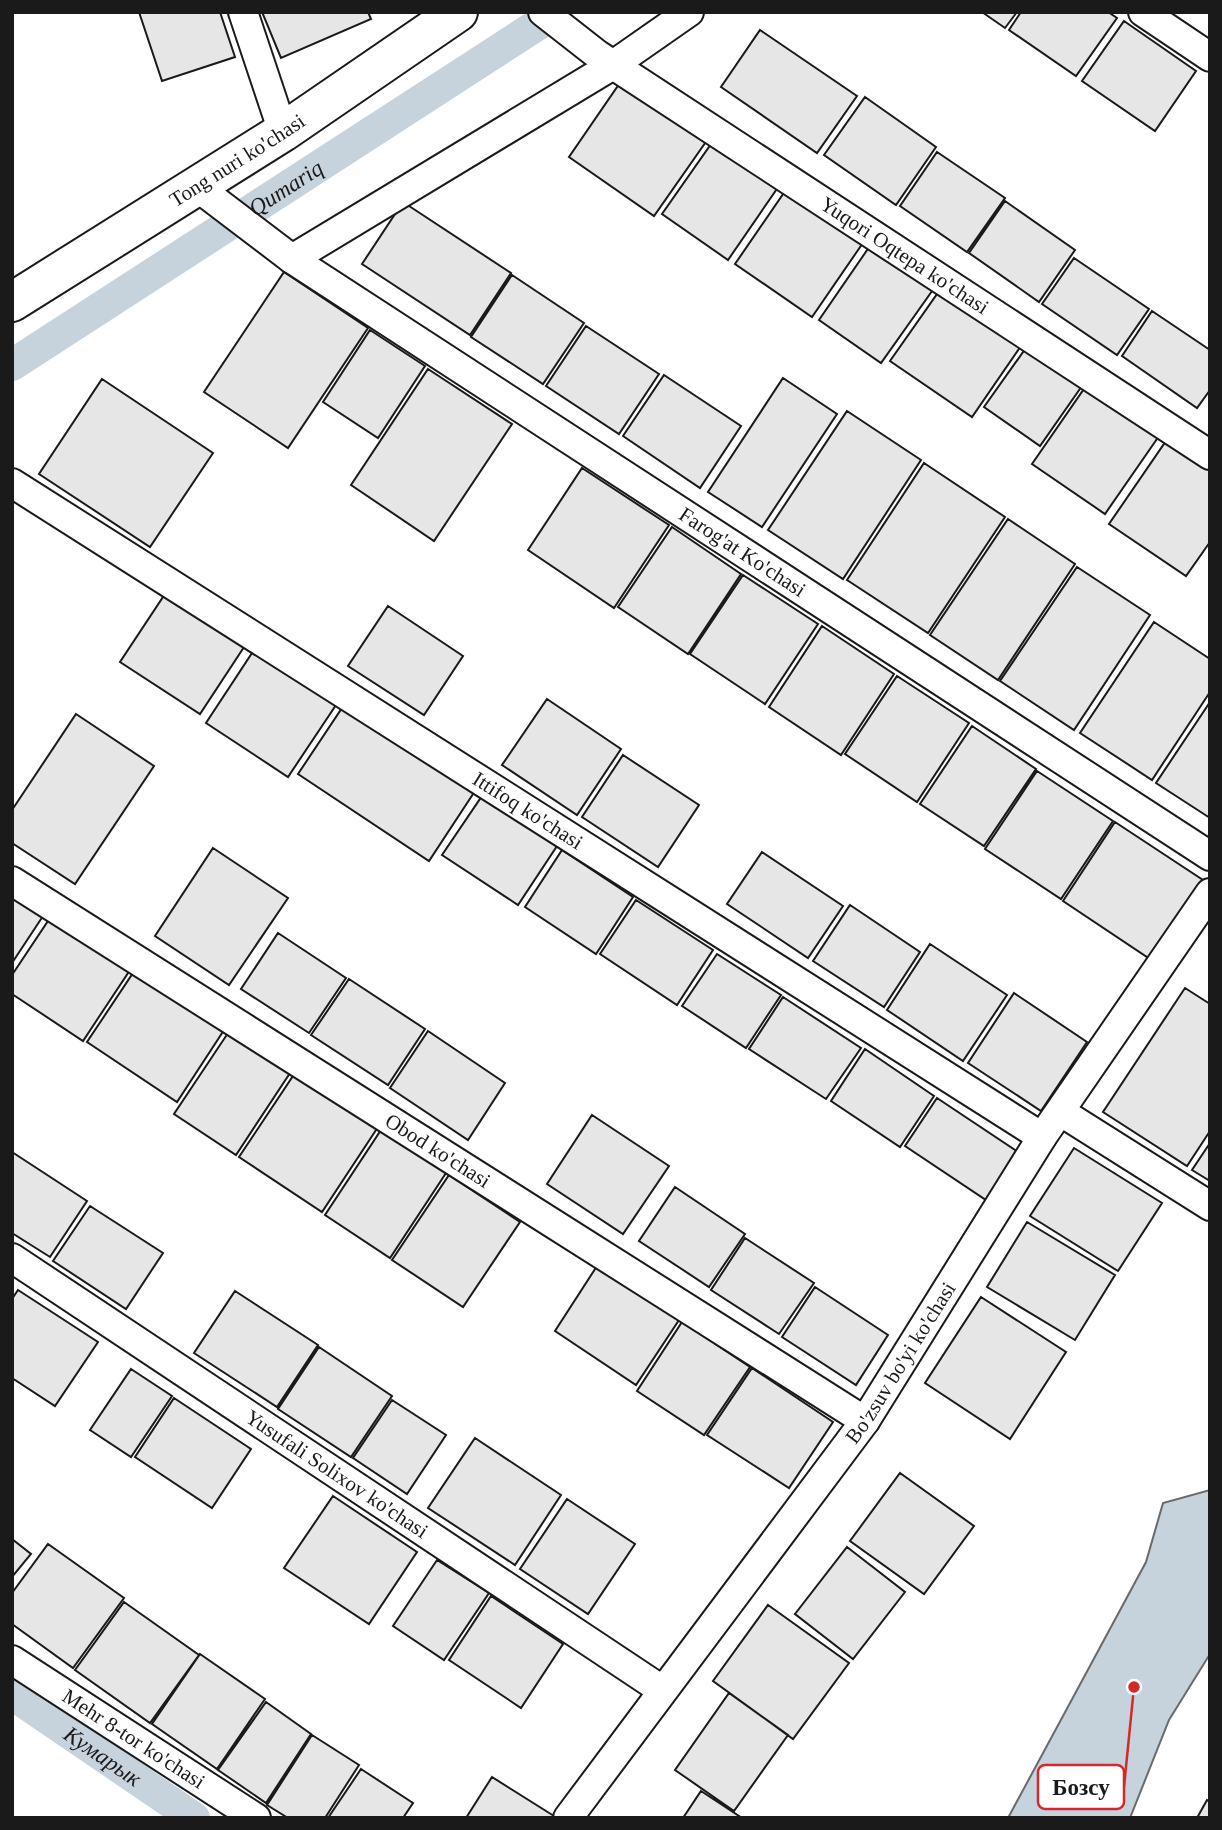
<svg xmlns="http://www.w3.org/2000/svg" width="1222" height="1830" font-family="Georgia,serif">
  <rect width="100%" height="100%" fill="#fff"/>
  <!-- water -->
  <path fill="#c6d2dc" stroke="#6a6a6a" stroke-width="2" d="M1210 1490V1654L1169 1720 1130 1818H1008L1146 1562 1163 1503Z"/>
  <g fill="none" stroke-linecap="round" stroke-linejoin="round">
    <!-- canal -->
    <g stroke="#c6d2dc" stroke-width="32">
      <path id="s1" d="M12 365 557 12"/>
      <path id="s2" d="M12 1694 194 1818"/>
    </g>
  </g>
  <!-- building -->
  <path fill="#e6e6e6" stroke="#1a1a1a" stroke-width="2" d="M139 12H220L235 57 162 81Z
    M262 12H368L371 19 281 58Z
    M982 12H1017L1005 28Z
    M1021 12H1108L1117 18 1076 76 1009 30Z
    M1124 21 1196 71 1155 131 1082 81Z
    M760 30 857 96 817 153 721 87Z
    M624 77 710 136 654 216 569 157Z
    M865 97 936 147 896 205 824 155Z
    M716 137 781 183 728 260 662 214Z
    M937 152 1005 198 967 252 900 206Z
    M790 184 867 237 812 317 735 264Z
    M1005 201 1075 250 1039 302 969 253Z
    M403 202 511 273 470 335 362 264Z
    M874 240 937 284 881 363 819 320Z
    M1074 258 1149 309 1117 355 1042 304Z
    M284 272 368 328 288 448 204 392Z
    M512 275 584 323 543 384 471 337Z
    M942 287 1023 343 972 417 890 361Z
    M1152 311 1210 350V390L1197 408 1122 356Z
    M586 326 659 374 619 434 546 386Z
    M370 330 425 366 378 438 323 402Z
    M1028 345 1084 383 1040 446 984 407Z
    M428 369 512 424 434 541 351 485Z
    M664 375 741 426 700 488 623 436Z
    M783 378 837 414 762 527 708 492Z
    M102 379 213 453 150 547 39 474Z
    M1086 386 1159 436 1105 514 1032 464Z
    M847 411 921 460 843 579 768 530Z
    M1166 441 1210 471V542L1186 576 1109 524Z
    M924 463 1005 517 928 633 847 580Z
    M582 468 669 525 614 608 528 550Z
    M1008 519 1075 564 998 680 930 635Z
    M672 527 741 574 688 654 618 607Z
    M1077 567 1150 615 1074 730 1000 681Z
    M743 575 818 624 765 704 690 654Z
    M167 591 246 644 200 714 120 662Z
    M388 606 463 656 424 715 348 666Z
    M1154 622 1210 659V692L1152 780 1080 733Z
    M822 626 894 674 841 755 769 707Z
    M256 647 338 702 288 777 206 723Z
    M897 676 969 723 917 802 845 754Z
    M547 699 621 749 577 815 502 765Z
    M1210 702V818L1156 783Z
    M344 705 475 791 429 861 298 774Z
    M76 714 154 766 75 884 12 843V810Z
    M972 726 1036 769 984 846 920 804Z
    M623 755 699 805 658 867 582 817Z
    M1037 771 1113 821 1061 899 985 849Z
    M482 796 557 846 518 905 442 855Z
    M1115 822 1203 880 1150 959 1063 901Z
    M213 848 288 898 229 985 155 936Z
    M562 850 633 897 596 954 525 907Z
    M762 852 843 906 808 958 727 904Z
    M12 891 45 913 12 963Z
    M636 900 713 950 677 1005 600 954Z
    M850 905 920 952 884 1007 813 961Z
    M52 915 132 967 83 1041 12 994V975Z
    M278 933 346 978 309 1033 241 989Z
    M930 944 1007 995 963 1061 887 1010Z
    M717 954 781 995 746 1048 682 1006Z
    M137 967 226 1027 177 1102 87 1042Z
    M349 979 425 1029 388 1085 311 1035Z
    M1185 988 1210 1004V1131L1187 1166 1103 1112Z
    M1014 993 1087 1042 1041 1111 968 1063Z
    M783 997 861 1048 826 1099 749 1049Z
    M230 1030 292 1070 236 1155 174 1114Z
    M428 1031 505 1083 468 1140 390 1088Z
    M865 1049 934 1096 900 1147 831 1101Z
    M295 1073 378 1127 322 1212 239 1157Z
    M937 1098 1018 1152 986 1200 905 1146Z
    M592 1115 669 1166 623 1234 547 1184Z
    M381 1130 446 1173 390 1258 325 1215Z
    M1210 1143V1181L1192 1170Z
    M1074 1148 1162 1203 1118 1271 1030 1216Z
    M12 1152 87 1201 50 1257 12 1233Z
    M449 1175 520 1222 463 1307 392 1260Z
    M675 1187 745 1234 709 1287 639 1241Z
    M90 1206 163 1253 126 1309 53 1261Z
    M1027 1222 1115 1275 1075 1340 987 1287Z
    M745 1238 814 1283 779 1334 711 1290Z
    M597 1266 679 1320 636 1385 555 1331Z
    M815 1287 888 1335 856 1385 782 1337Z
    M18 1290 98 1342 55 1406 12 1378V1299Z
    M235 1291 318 1345 277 1407 194 1353Z
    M981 1297 1066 1352 1010 1439 925 1383Z
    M682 1322 750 1367 704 1435 637 1391Z
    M319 1347 392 1396 351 1457 278 1409Z
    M752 1368 833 1422 789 1488 707 1435Z
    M131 1369 172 1396 131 1457 90 1430Z
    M174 1398 251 1449 212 1508 135 1457Z
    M392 1400 446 1435 407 1494 353 1458Z
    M475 1438 561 1495 515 1565 428 1508Z
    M900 1473 974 1526 924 1594 850 1541Z
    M333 1496 417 1552 369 1624 284 1568Z
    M567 1499 635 1544 588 1614 520 1569Z
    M12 1539 31 1554 12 1577Z
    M48 1544 124 1598 73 1668 12 1624V1593Z
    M847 1547 905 1592 853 1659 795 1614Z
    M437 1560 489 1593 444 1660 393 1626Z
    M491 1596 563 1644 521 1708 449 1660Z
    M124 1602 199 1655 150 1723 75 1670Z
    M768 1605 849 1663 793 1739 713 1681Z
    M200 1654 265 1699 217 1769 152 1724Z
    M729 1693 788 1735 734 1811 675 1770Z
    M266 1702 311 1734 266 1803 218 1770Z
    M312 1735 359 1765 325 1818H288L267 1805Z
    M361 1769 413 1803 403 1818H328Z
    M492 1777 554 1816 553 1818H466Z
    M701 1791 742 1818H683Z
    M1207 1800 1210 1802V1818H1197Z"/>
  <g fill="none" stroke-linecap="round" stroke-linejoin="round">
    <!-- street casing -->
    <g stroke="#1a1a1a" stroke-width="32">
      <g id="street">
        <path d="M243 12 283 132"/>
        <path id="s3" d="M543 12 598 55 1210 455"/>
        <path d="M1143 12 1210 57"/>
        <path id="s4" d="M196 186 292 259 1210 856"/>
        <path d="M292 259 613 65 689 12"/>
        <path id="s5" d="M12 483 1042 1137"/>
        <path id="s6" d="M12 881 865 1421"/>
        <path d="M1061 1112 1210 1206"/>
        <path id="s7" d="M12 1258 662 1690"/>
        <path id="s8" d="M12 1660 256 1818"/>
        <path id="s9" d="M568 1818 865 1421 1042 1137 1210 893"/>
      </g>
    </g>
    <!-- secondary casing -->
    <g stroke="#1a1a1a" stroke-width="42">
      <g id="secondary">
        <path id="s10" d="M12 302 283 132 458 12"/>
      </g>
    </g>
    <!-- street -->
    <use href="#street" stroke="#fff" stroke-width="28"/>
    <!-- secondary -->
    <use href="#secondary" stroke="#fff" stroke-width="38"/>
  </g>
  <g text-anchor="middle" stroke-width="5" stroke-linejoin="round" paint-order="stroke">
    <!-- street labels -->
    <g font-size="21" fill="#1a1a1a" stroke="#fff">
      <text dy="7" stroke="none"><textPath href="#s10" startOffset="266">Tong nuri ko'chasi</textPath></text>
      <text dy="7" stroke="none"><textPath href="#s3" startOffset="436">Yuqori Oqtepa ko'chasi</textPath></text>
      <text dy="7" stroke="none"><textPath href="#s4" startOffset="658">Farog'at Ko'chasi</textPath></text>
      <text dy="7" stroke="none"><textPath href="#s5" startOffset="611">Ittifoq ko'chasi</textPath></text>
      <text dy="7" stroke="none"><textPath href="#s6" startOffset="504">Obod ko'chasi</textPath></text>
      <text dy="7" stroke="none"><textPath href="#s9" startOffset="564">Bo'zsuv bo'yi ko'chasi</textPath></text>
      <text dy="7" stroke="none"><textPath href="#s7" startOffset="390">Yusufali Solixov ko'chasi</textPath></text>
      <text dy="7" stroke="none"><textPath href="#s8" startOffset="145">Mehr 8-tor ko'chasi</textPath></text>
    </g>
    <!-- water labels -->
    <g font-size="23" font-style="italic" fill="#1a1a1a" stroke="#fff">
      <text dy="8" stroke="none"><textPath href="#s1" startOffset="326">Qumariq</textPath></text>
      <text dy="8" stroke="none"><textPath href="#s2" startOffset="110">Кумарык</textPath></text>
    </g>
  </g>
  <!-- callouts -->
  <path fill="none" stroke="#d62828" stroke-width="2.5" d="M1134 1687L1124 1787"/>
  <circle fill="#d62828" stroke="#fff" stroke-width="2.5" cx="1134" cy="1687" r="7"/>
  <rect fill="#fff" stroke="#d62828" stroke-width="2.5" x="1038" y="1765" width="86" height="44" rx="7"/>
  <g font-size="23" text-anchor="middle" font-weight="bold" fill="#1a1a1a">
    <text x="1081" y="1795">Бозсу</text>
  </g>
  <!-- border -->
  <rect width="1222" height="1830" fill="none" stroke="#1a1a1a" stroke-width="28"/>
</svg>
